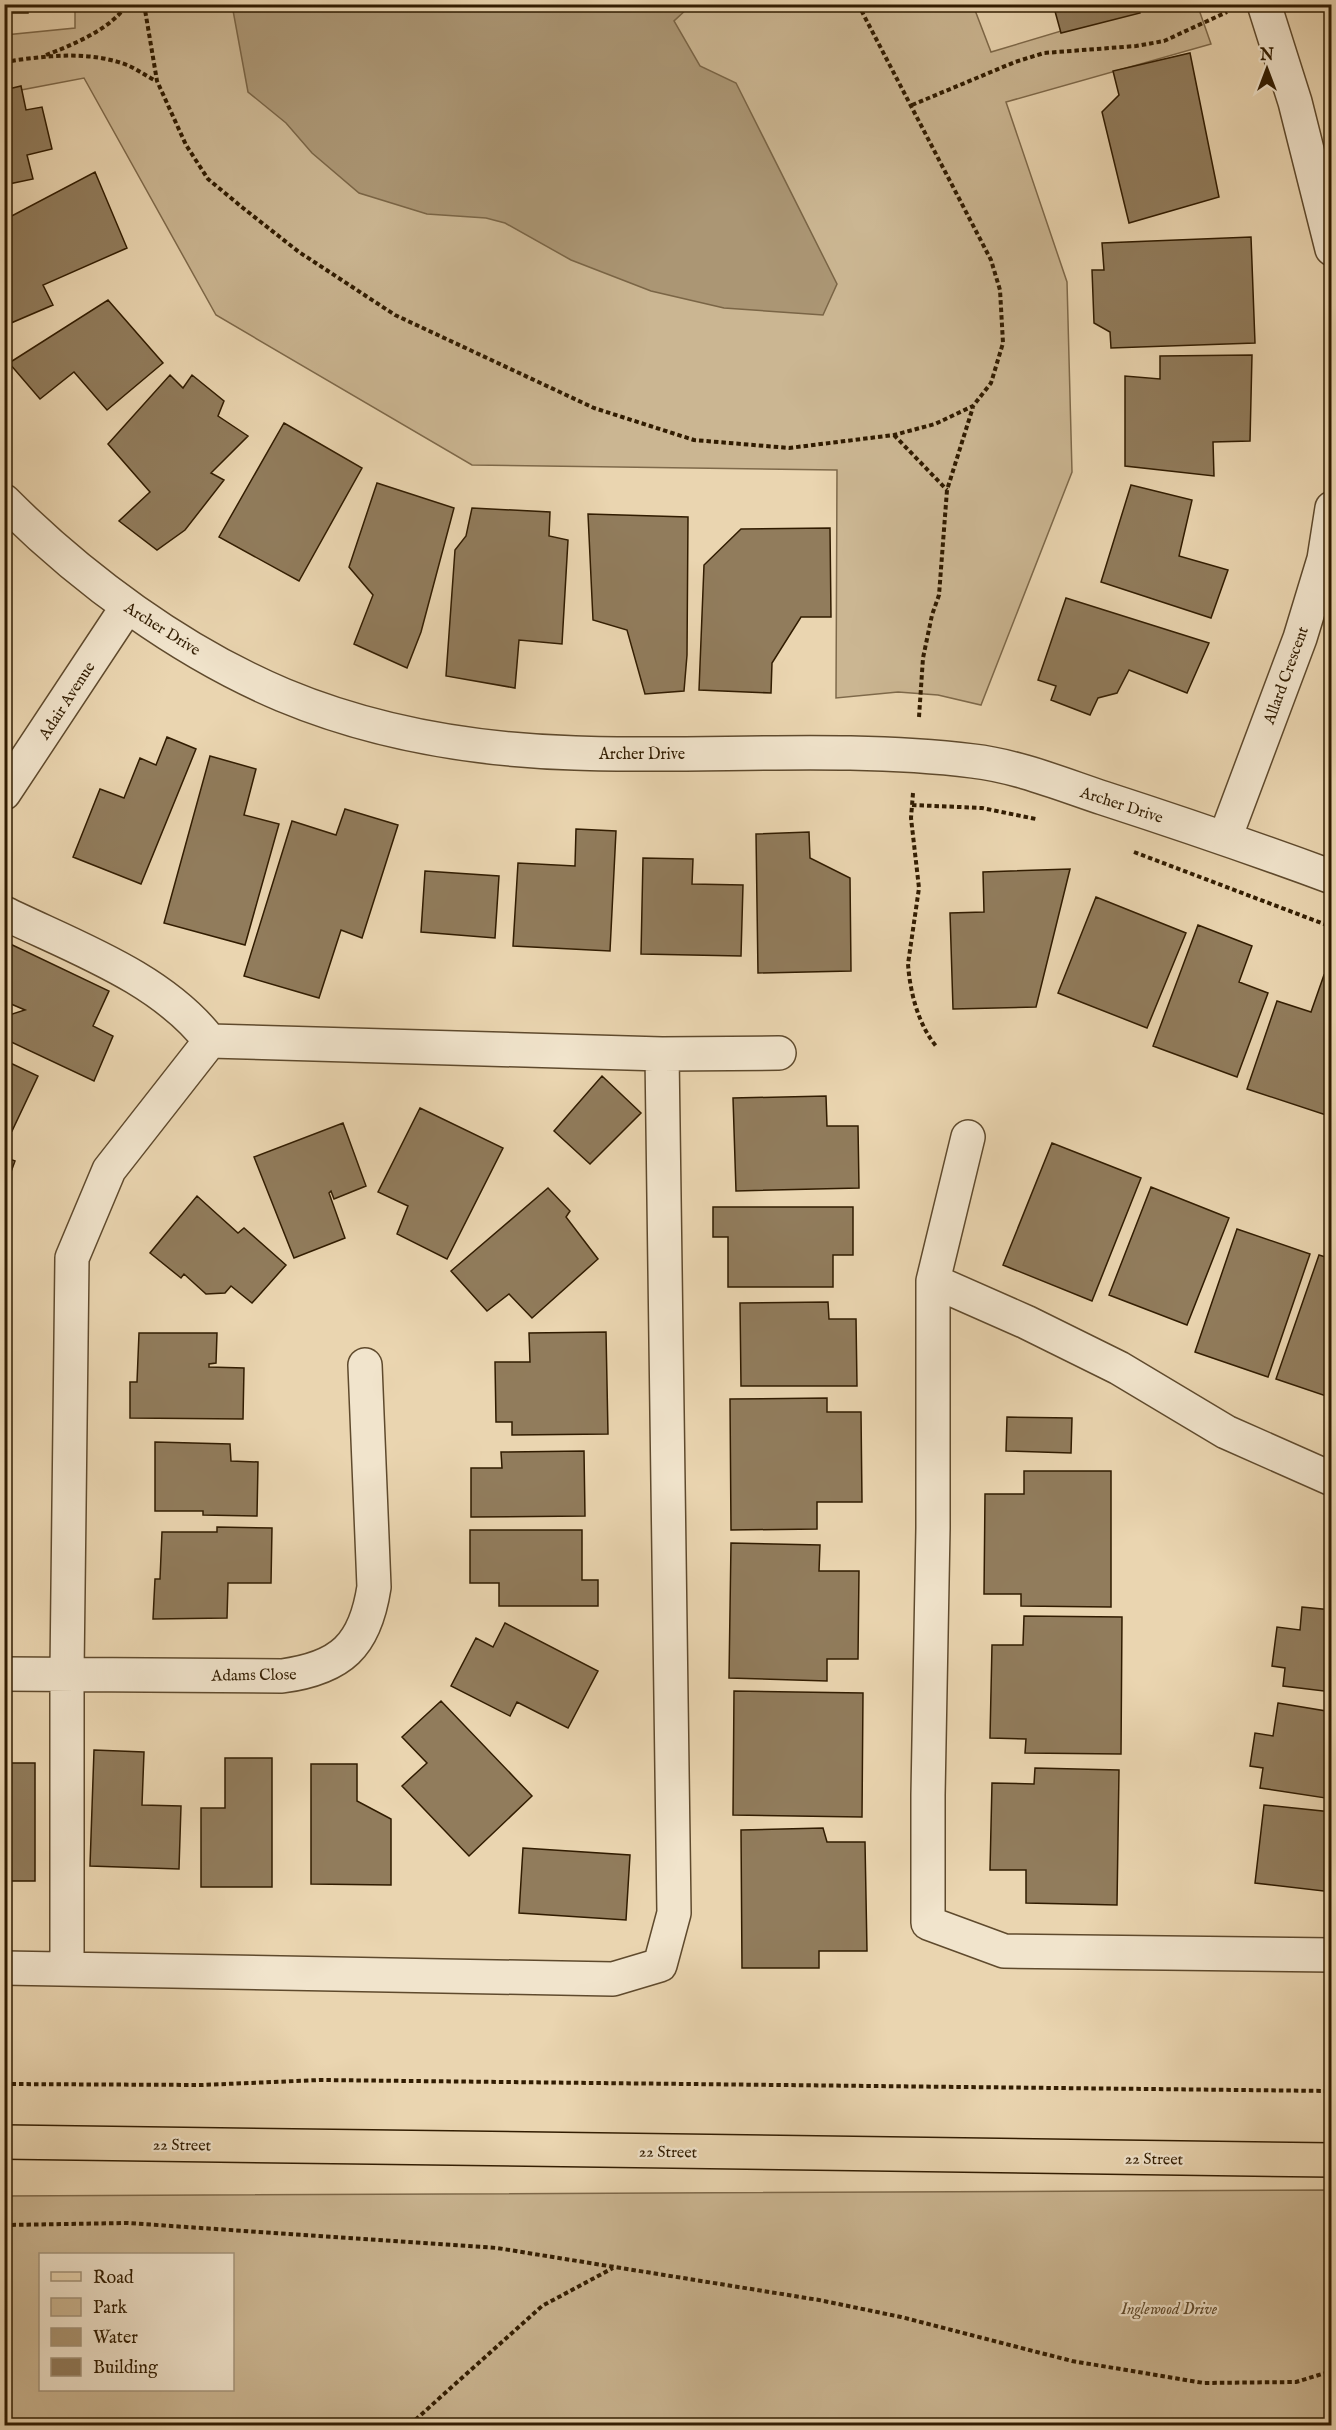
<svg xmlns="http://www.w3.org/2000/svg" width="1336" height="2430" font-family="'IM FELL English',serif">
  <rect width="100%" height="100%" fill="#ead5b0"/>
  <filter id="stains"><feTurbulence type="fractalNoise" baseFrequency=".00333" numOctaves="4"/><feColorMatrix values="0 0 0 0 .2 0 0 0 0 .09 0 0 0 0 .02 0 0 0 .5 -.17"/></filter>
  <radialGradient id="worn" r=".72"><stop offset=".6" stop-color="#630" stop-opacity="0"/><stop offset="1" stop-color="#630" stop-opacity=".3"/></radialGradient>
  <!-- green -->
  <path fill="#cbb692" stroke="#7e694a" stroke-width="1.5" fill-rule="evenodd" d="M75 4 973 5 991 52 1148 5 1197 4 1211 44 1006 102 1067 282 1072 472 981 705 938 695 898 692 836 698 837 470 472 465 216 315 84 78 5 93V35L75 28Z
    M1331 2190V2425H5V2196ZM40 2254H232V2390H40Z"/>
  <!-- water -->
  <path fill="#ab9674" stroke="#7a6546" stroke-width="1.5" d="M232 5H688V8L674 21 700 66 736 83 837 284 823 315 724 308 651 291 571 260 505 223 486 218 427 214 359 193 312 153 286 123 248 92Z"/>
  <!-- building -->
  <path fill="#917c5c" stroke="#311c01" stroke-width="1.5" d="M4 4H28V13H4Z
    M1053 4H1138L1140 13 1061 33Z
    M1190 53 1219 197 1129 223 1102 112 1119 95 1113 71Z
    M21 86 26 110 42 107 52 149 27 155 33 179 4 185V90Z
    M95 172 127 248 43 285 53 305 4 326V220Z
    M1251 237 1255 343 1111 348 1110 332 1094 323 1092 270H1104L1102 243Z
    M108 300 163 363 107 410 74 372 40 399 9 363Z
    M1252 355 1250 441 1213 442 1214 476 1125 466V376L1160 379V356Z
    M170 375 183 388 192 375 224 401 218 416 248 436 211 473 224 480 185 530 157 550 119 521 150 492 108 444Z
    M284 423 362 468 299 581 219 537Z
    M377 483 454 508 421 632 407 668 354 644 373 595 349 567Z
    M1131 485 1192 500 1179 556 1228 570 1211 618 1101 582Z
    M472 508 550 512 549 536 568 540 562 644 519 640 515 688 446 676 455 550 466 536Z
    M588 514 688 517 687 655 684 691 645 694 627 630 593 620Z
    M830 528 831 617H801L772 663 771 693 699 690 704 565 741 529Z
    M1066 598 1209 643 1187 693 1129 670 1117 693 1098 698 1090 715 1051 700 1056 686 1038 680Z
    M167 737 196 749 141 884 73 857 100 789 124 798 140 758 156 765Z
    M210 756 256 769 244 815 279 824 245 945 164 923Z
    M345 809 398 825 362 938 341 930 319 998 244 976 292 821 336 835Z
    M576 829 616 831 610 951 513 946 518 863 575 866Z
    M809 832 810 858 850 878 851 971 758 973 756 834Z
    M643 858 693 859 692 884 743 885 741 956 641 954Z
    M1070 869 1036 1007 953 1009 950 913 984 912 983 872Z
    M425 871 499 876 495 938 421 932Z
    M1096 897 1186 933 1147 1028 1058 993Z
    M1198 925 1252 946 1239 982 1268 993 1237 1077 1153 1046Z
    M4 941 109 991 93 1026 113 1036 94 1081 9 1041 4 1030 9 1015 25 1010 4 1001Z
    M1324 975 1332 977V1117L1247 1089 1277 1001 1311 1012Z
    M4 1060 38 1076 12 1131 4 1128Z
    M602 1076 641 1113 590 1164 554 1131Z
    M826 1096 827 1126H858L859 1188 736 1191 733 1098Z
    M420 1108 503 1148 447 1259 397 1234 408 1206 378 1192Z
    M343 1123 366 1186 334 1199 331 1191 329 1193 345 1238 294 1258 254 1157Z
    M1052 1143 1141 1178 1092 1301 1003 1265Z
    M4 1157 15 1161 4 1191Z
    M1151 1187 1229 1218 1187 1325 1109 1295Z
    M548 1188 570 1211 566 1217 598 1259 532 1318 509 1294 487 1311 451 1271Z
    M197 1196 238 1233 244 1228 286 1265 252 1303 231 1286 225 1293 206 1294 184 1274 181 1278 150 1253Z
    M713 1207H853V1255H833V1287H728V1237H713Z
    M1237 1229 1310 1254 1268 1377 1195 1352Z
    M1319 1255 1332 1259V1398L1276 1379Z
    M828 1302 829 1319H856L857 1386H741L740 1303Z
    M606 1332 608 1434 512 1435V1422H496L495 1362H530L529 1333Z
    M139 1333H217L216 1363 209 1364V1367L244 1368 243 1419 130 1418V1382H137Z
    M827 1398V1412H861L862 1502H817V1529L731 1530 730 1399Z
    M1007 1417 1072 1418 1071 1453 1006 1451Z
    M155 1442 230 1444 231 1461 258 1462 257 1516 203 1515V1511H155Z
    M584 1451 585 1516 471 1517V1468H502L501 1452Z
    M1024 1471H1111V1607L1021 1606V1594H984L985 1494H1024Z
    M217 1527 272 1528 271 1583H228L227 1618 153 1619 155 1579H160L162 1532H217Z
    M470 1530H582V1580H598V1606H499V1583H470Z
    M731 1543 820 1545 819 1571H859L858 1659H827V1681L729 1678Z
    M1302 1607 1332 1610V1692L1283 1686 1285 1668 1272 1666 1277 1627 1300 1630Z
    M1024 1616 1122 1617 1121 1754 1025 1753 1026 1739 990 1738 992 1645H1023Z
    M505 1623 598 1671 568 1728 517 1702 510 1716 451 1686 476 1638 493 1647Z
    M734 1691 863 1693 862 1817 733 1815Z
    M441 1701 532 1796 469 1856 402 1786 427 1763 402 1737Z
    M1278 1703 1332 1712V1799L1260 1788 1263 1768 1250 1766 1255 1733 1273 1736Z
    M94 1750 144 1752 142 1805 181 1806 179 1869 90 1866Z
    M225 1758H272V1887H201V1808H225Z
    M4 1763H35V1881H4Z
    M311 1764H357V1801L391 1819V1885L311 1884Z
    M1035 1768 1119 1770 1117 1905 1026 1903V1870H990L992 1783 1034 1784Z
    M1264 1805 1332 1812V1892L1255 1883Z
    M823 1828 827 1842H865L867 1951H819V1968H742L741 1830Z
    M523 1848 630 1855 626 1920 519 1913Z"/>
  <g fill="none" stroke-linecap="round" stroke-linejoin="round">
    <!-- minor casing -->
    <g stroke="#5f4a2d" stroke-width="36">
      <path id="minor" d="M1264 4 1295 102 1332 249
        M4 501C82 579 181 652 283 695 374 733 477 750 575 753 707 758 841 745 973 761 1017 766 1061 784 1103 798 1180 823 1256 849 1332 877
        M4 793 127 607
        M1225 838 1300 638 1324 559 1332 508
        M4 913C74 947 162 978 210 1041
        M210 1041 662 1054 779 1053
        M968 1137 933 1281V1528L928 1795V1923L1004 1951 1332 1955
        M933 1281 1026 1322 1119 1368 1226 1432 1332 1479
        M4 1674 282 1676C341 1668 365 1646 374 1587L365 1365
        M4 1968 613 1979 660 1965 674 1913 662 1054
        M67 1968V1672L72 1258 109 1170 210 1041"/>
    </g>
    <!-- major casing -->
    <g stroke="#311c01" stroke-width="36">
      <path id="major" d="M4 2142 1332 2160"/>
    </g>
    <!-- path -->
    <path stroke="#311c01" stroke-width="4" stroke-dasharray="4.5 3" stroke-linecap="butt" d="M144 4 157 81 186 145 208 179 243 208 299 252 395 315 594 408 694 440 789 448 894 435 935 424 973 406 991 383 1003 343 1000 290 991 260 858 4
      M46 55C72 45 112 29 127 4
      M4 62C44 56 88 50 127 65 137 69 146 76 156 81
      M912 105 1015 62 1044 53 1136 46 1164 41 1227 12
      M894 435 947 490
      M919 717 923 658 932 615 939 595 947 490 973 407
      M913 793 911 818 919 888 908 964C910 992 918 1024 936 1046
      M912 805 982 808 1036 819
      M1134 852 1332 927
      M4 2084 202 2085 320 2080 1332 2091
      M4 2225 127 2223 497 2248 819 2300 901 2317 1072 2361 1204 2383 1296 2382 1332 2371
      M402 2426 414 2421 542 2306 613 2268"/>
    <!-- minor -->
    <use href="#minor" stroke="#f1e4cc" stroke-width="33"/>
    <!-- major -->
    <use href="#major" stroke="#ead5b0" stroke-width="33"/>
  </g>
  <g text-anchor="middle" stroke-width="4.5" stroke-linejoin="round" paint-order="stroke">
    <!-- street labels -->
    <g font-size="16" fill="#311c01" stroke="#f1e4cc">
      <text transform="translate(163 628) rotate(32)" y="6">Archer Drive</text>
      <text transform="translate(1285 675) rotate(-70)" y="6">Allard Crescent</text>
      <text transform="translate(66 700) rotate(-57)" y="6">Adair Avenue</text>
      <text x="642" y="759">Archer Drive</text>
      <text transform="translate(1122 804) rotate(18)" y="6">Archer Drive</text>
      <text transform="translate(254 1674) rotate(-1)" y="6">Adams Close</text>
      <text transform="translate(182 2144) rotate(1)" y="6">22 Street</text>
      <text transform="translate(668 2151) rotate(1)" y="6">22 Street</text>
      <text transform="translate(1154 2158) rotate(1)" y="6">22 Street</text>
    </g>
    <!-- park labels -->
    <g font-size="16" font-style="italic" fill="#5f4a2c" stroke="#f1e4cc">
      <text x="1169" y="2314">Inglewood Drive</text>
    </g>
  </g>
  <!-- margin -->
  <rect width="1336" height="2430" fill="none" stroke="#ead5b0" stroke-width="24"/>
  <rect x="6" y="6" width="1324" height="2418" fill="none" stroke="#311c01" stroke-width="3"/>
  <rect x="12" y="12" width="1312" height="2406" fill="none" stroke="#311c01" stroke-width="1.5"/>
  <!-- legend -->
  <rect x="39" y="2253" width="195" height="138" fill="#f1e4cc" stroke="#a4947b" stroke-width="1.5"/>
  <rect x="51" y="2272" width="30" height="9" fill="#ead5b0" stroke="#a4947b" stroke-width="1.5"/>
  <text x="93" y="2283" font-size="18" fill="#311c01">Road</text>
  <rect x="51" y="2298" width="30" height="18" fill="#cbb692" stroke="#a4947b" stroke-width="1.5"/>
  <text x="93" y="2313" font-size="18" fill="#311c01">Park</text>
  <rect x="51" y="2328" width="30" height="18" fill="#ab9674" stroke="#a4947b" stroke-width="1.5"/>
  <text x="93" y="2343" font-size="18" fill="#311c01">Water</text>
  <rect x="51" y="2358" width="30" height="18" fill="#917c5c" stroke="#a4947b" stroke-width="1.5"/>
  <text x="93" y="2373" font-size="18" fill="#311c01">Building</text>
  <!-- north arrow -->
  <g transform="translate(1267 69)" stroke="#f1e4cc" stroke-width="4.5" paint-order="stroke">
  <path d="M0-4.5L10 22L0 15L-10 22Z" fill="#311c01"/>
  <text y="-9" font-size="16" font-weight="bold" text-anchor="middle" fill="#311c01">N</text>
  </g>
  <rect width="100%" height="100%" filter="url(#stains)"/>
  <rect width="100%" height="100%" fill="url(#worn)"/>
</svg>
